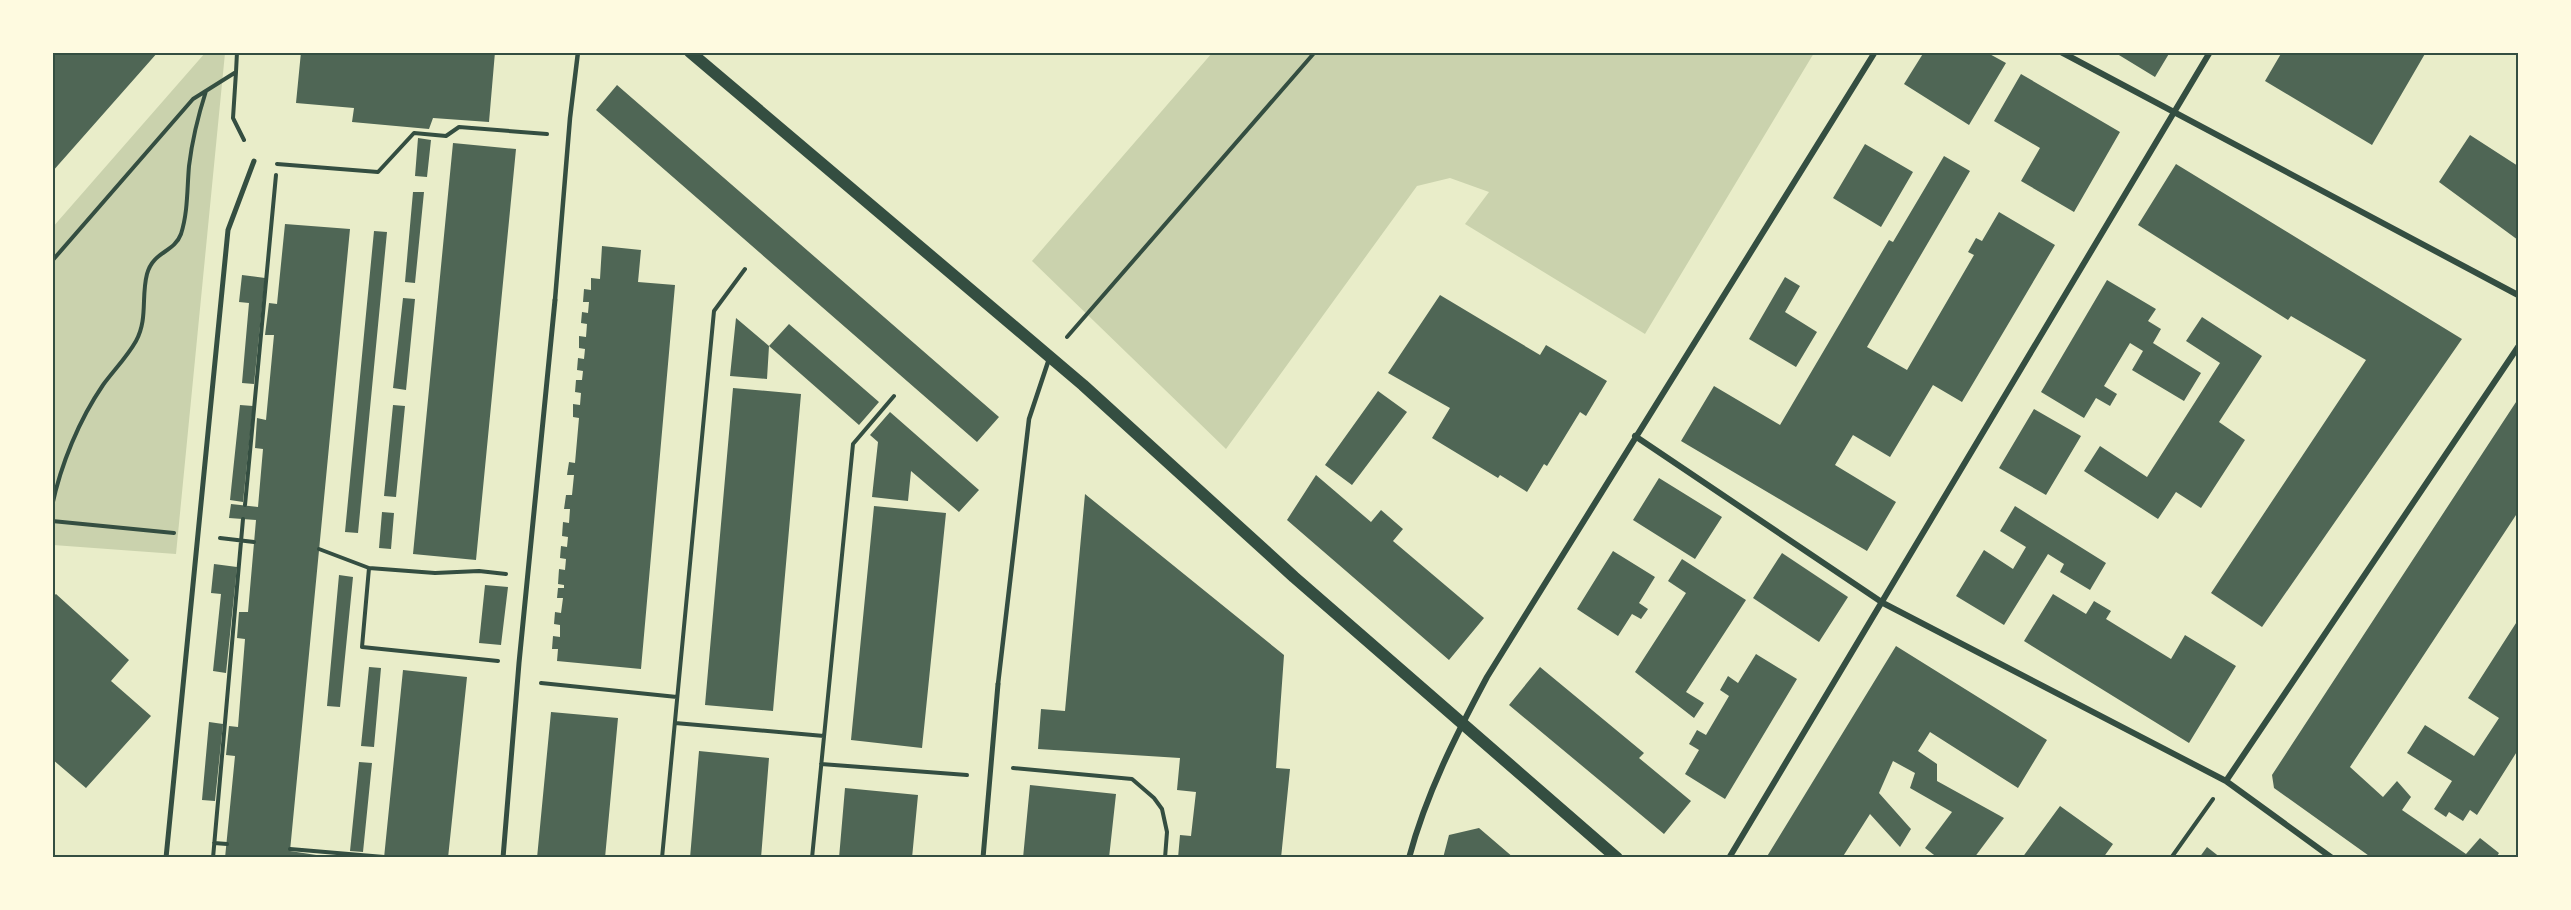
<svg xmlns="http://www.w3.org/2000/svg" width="2571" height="910" font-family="'Open Sans',sans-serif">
  <rect width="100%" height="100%" fill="#e9edc9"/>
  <!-- green -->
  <path fill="#cad2ad" d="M205 53H225L176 554 53 545 52 228Z
    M1212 53H1814L1645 334 1465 224 1489 192 1450 178 1417 186 1226 449 1032 261Z"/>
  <!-- building -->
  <path fill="#4f6655" d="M52 52H158L52 172Z
    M301 52H495L489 122 433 118 429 129 352 122 354 108 296 103Z
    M1924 52H1986L2006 63 1969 125 1904 84Z
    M2114 52H2170L2155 77Z
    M2282 52H2426L2372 145 2265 81Z
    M2021 74 2120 132 2074 212 2021 181 2040 148 1994 121Z
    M617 85 999 417 977 442 596 110Z
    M2470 135 2518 166V240L2439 182Z
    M418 138 431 140 427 177 415 176Z
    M453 143 516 149 476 560 413 554Z
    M1865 144 1913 172 1881 227 1833 198Z
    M1944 156 1970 171 1867 347 1907 370 1974 255 1968 252 1976 238 1982 241 1999 212 2055 245 1962 402 1933 385 1890 457 1853 435 1835 465 1896 502 1867 551 1681 441 1714 386 1780 425 1889 240 1893 242Z
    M2176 164 2462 339 2262 627 2211 593 2366 360 2291 316 2288 320 2138 225Z
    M413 192H424L415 283 405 282Z
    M285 224 350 229 290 851 336 858H225L235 756 226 755 229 726 238 727 245 639 237 638 239 612H248L256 520 229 518 231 504 258 507 263 449 255 448 257 418 266 420 274 335H265L269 303 277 304Z
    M374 231 387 232 358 533 345 532Z
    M602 246 641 250 638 282 675 285 641 669 557 661 558 649H552L553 636 560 637V625L554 624 555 612 561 613 563 598H557L558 588H564V585L558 584 559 569 565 570 566 559 560 558 561 546 567 547 568 537 562 536 563 522 569 523 570 509H564L566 495H572L574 475H567L569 462 575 463 579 418 573 417V404L580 405 581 393 575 392 576 380H582L583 371 577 370 578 358 584 359 585 349 579 348V336L586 337 587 324 581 323 582 312 588 313 589 302H583L584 289 591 290V278L600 279Z
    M242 275 265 278 254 384 242 383 249 303 239 302Z
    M1785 277 1800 286 1785 312 1817 332 1796 367 1749 339Z
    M2107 280 2156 309 2148 321 2161 329 2153 343 2201 373 2184 401 2132 370 2143 351 2130 343 2104 386 2117 394 2110 406 2096 398 2084 418 2041 392Z
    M1440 295 1540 355 1546 345 1607 381 1586 416 1580 412 1547 466 1544 464 1527 492 1500 475 1498 478 1432 438 1450 408 1388 373Z
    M403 298 415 299 406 390 393 388Z
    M2202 317 2262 356 2219 422 2245 440 2201 508 2176 492 2158 519 2084 471 2100 446 2147 477 2220 363 2186 341Z
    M736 318 769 346 789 324 879 402 859 425 769 346 767 379 730 376Z
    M733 388 801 394 773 711 705 705Z
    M1378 391 1407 412 1352 485 1325 465Z
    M2518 399V512L2350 767 2383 797 2397 781 2411 797 2402 810 2466 854 2480 838 2499 853 2496 858H2372L2274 788 2272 775Z
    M240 405 253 406 243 502 230 500Z
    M393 405 405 406 396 497 384 496Z
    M2034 409 2081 436 2046 495 1999 468Z
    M890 412 979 490 959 512 911 471 908 501 872 497 878 442 870 435Z
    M1316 475 1371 522 1381 510 1403 529 1393 541 1484 618 1449 660 1287 520Z
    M1659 478 1722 517 1695 559 1633 520Z
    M1085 494 1284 655 1276 768 1290 769 1281 858H1178L1180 835 1191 836 1196 792 1177 790 1180 758 1038 749 1041 709 1065 711Z
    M874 506 946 513 922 748 851 740Z
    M2015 506 2106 563 2090 590 2060 572 2064 564 2048 554 2004 625 1956 596 1984 550 2013 569 2026 547 2000 531Z
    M382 512 394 513 391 549 379 548Z
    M1613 551 1655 577 1639 603 1648 609 1641 619 1632 614 1618 636 1577 609Z
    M1782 553 1848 597 1819 642 1753 598Z
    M1682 559 1746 600 1686 692 1704 703 1694 718 1635 672 1686 593 1668 581Z
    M214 564 237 567 226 673 213 671 221 594 211 593Z
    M339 575 353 577 340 707 327 706Z
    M485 585 508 587 501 645 479 643Z
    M56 594 129 660 111 681 151 716 86 788 52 759V597Z
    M2053 594 2086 614 2094 601 2111 611 2106 619 2171 659 2185 635 2236 666 2189 743 2024 641Z
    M2518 620V750L2477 815 2470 810 2463 821 2449 812 2446 817 2434 809 2452 781 2407 753 2425 725 2474 756 2499 718 2468 698Z
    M1896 646 2047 740 2018 788 1930 732 1918 751 1937 764V781L2004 818 1974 858H1938L1925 848 1952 812 1910 788 1915 773 1893 761 1879 793 1911 829 1900 847 1870 814 1842 858H1766Z
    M1756 654 1797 679 1725 799 1685 774 1699 750 1689 744 1697 730 1706 735 1729 696 1720 690 1728 676 1738 683Z
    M369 667 381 668 374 747 361 746Z
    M1540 667 1644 753 1639 758 1691 801 1664 834 1509 705Z
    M403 670 467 677 448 858H384Z
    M551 712 618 718 605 858H537Z
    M209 722 223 724 215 801 202 800Z
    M699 751 769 758 761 858H690Z
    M359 762 372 763 363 852 350 851Z
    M1030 785 1116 794 1109 858H1023Z
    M845 788 918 795 912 858H839Z
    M2060 806 2113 844 2103 858H2022Z
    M1479 828 1514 858H1443L1449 835Z
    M2207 847 2221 858H2199Z"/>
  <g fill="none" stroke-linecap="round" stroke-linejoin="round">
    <!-- path -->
    <path stroke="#344e41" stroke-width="4" d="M236 72 233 118 244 140
      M277 164 378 172 414 133 446 136 459 127 547 134
      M52 261 193 99 236 72 237 52
      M1067 337 1315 52
      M245 505 276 175
      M52 506C61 464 79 420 103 385 114 370 127 357 136 341 148 319 141 297 147 274 153 251 174 253 181 234 188 212 187 189 189 166 192 141 198 116 206 91
      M52 521 174 533
      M220 538 254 542
      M319 549 369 568 435 573 479 571 506 574
      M369 568 362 647 498 661
      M541 683 677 697
      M675 723 824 736
      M821 764 967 775
      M1013 768 1132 779 1154 798 1162 809 1167 832 1165 858
      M214 843 227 844
      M290 849 384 857
      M213 858 243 519
      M662 858 714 311 745 269
      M812 858 853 444 894 396
      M2171 858 2213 799"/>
    <!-- service -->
    <path stroke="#344e41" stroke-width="4.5" d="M555 300 570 118 578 52
      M998 684 1029 419 1049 359"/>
    <!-- pedestrian -->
    <path stroke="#344e41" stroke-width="5" d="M166 858 228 230 254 161
      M503 858 519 663 555 300
      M983 858 998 684"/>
    <!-- minor -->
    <path stroke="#344e41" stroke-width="6" d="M2061 52 2518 295
      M1635 436 1883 603 2226 781 2332 858
      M2226 781 2518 347
      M1409 858C1426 794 1456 735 1487 677L1875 52
      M1729 858 2210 52"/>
    <!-- secondary -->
    <path stroke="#344e41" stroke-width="12" d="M690 52 1083 385 1294 577 1617 858"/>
  </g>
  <!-- border -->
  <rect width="2571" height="910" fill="none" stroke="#fefae0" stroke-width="108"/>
  <rect x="54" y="54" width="2463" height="802" fill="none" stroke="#344e41" stroke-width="2"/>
</svg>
